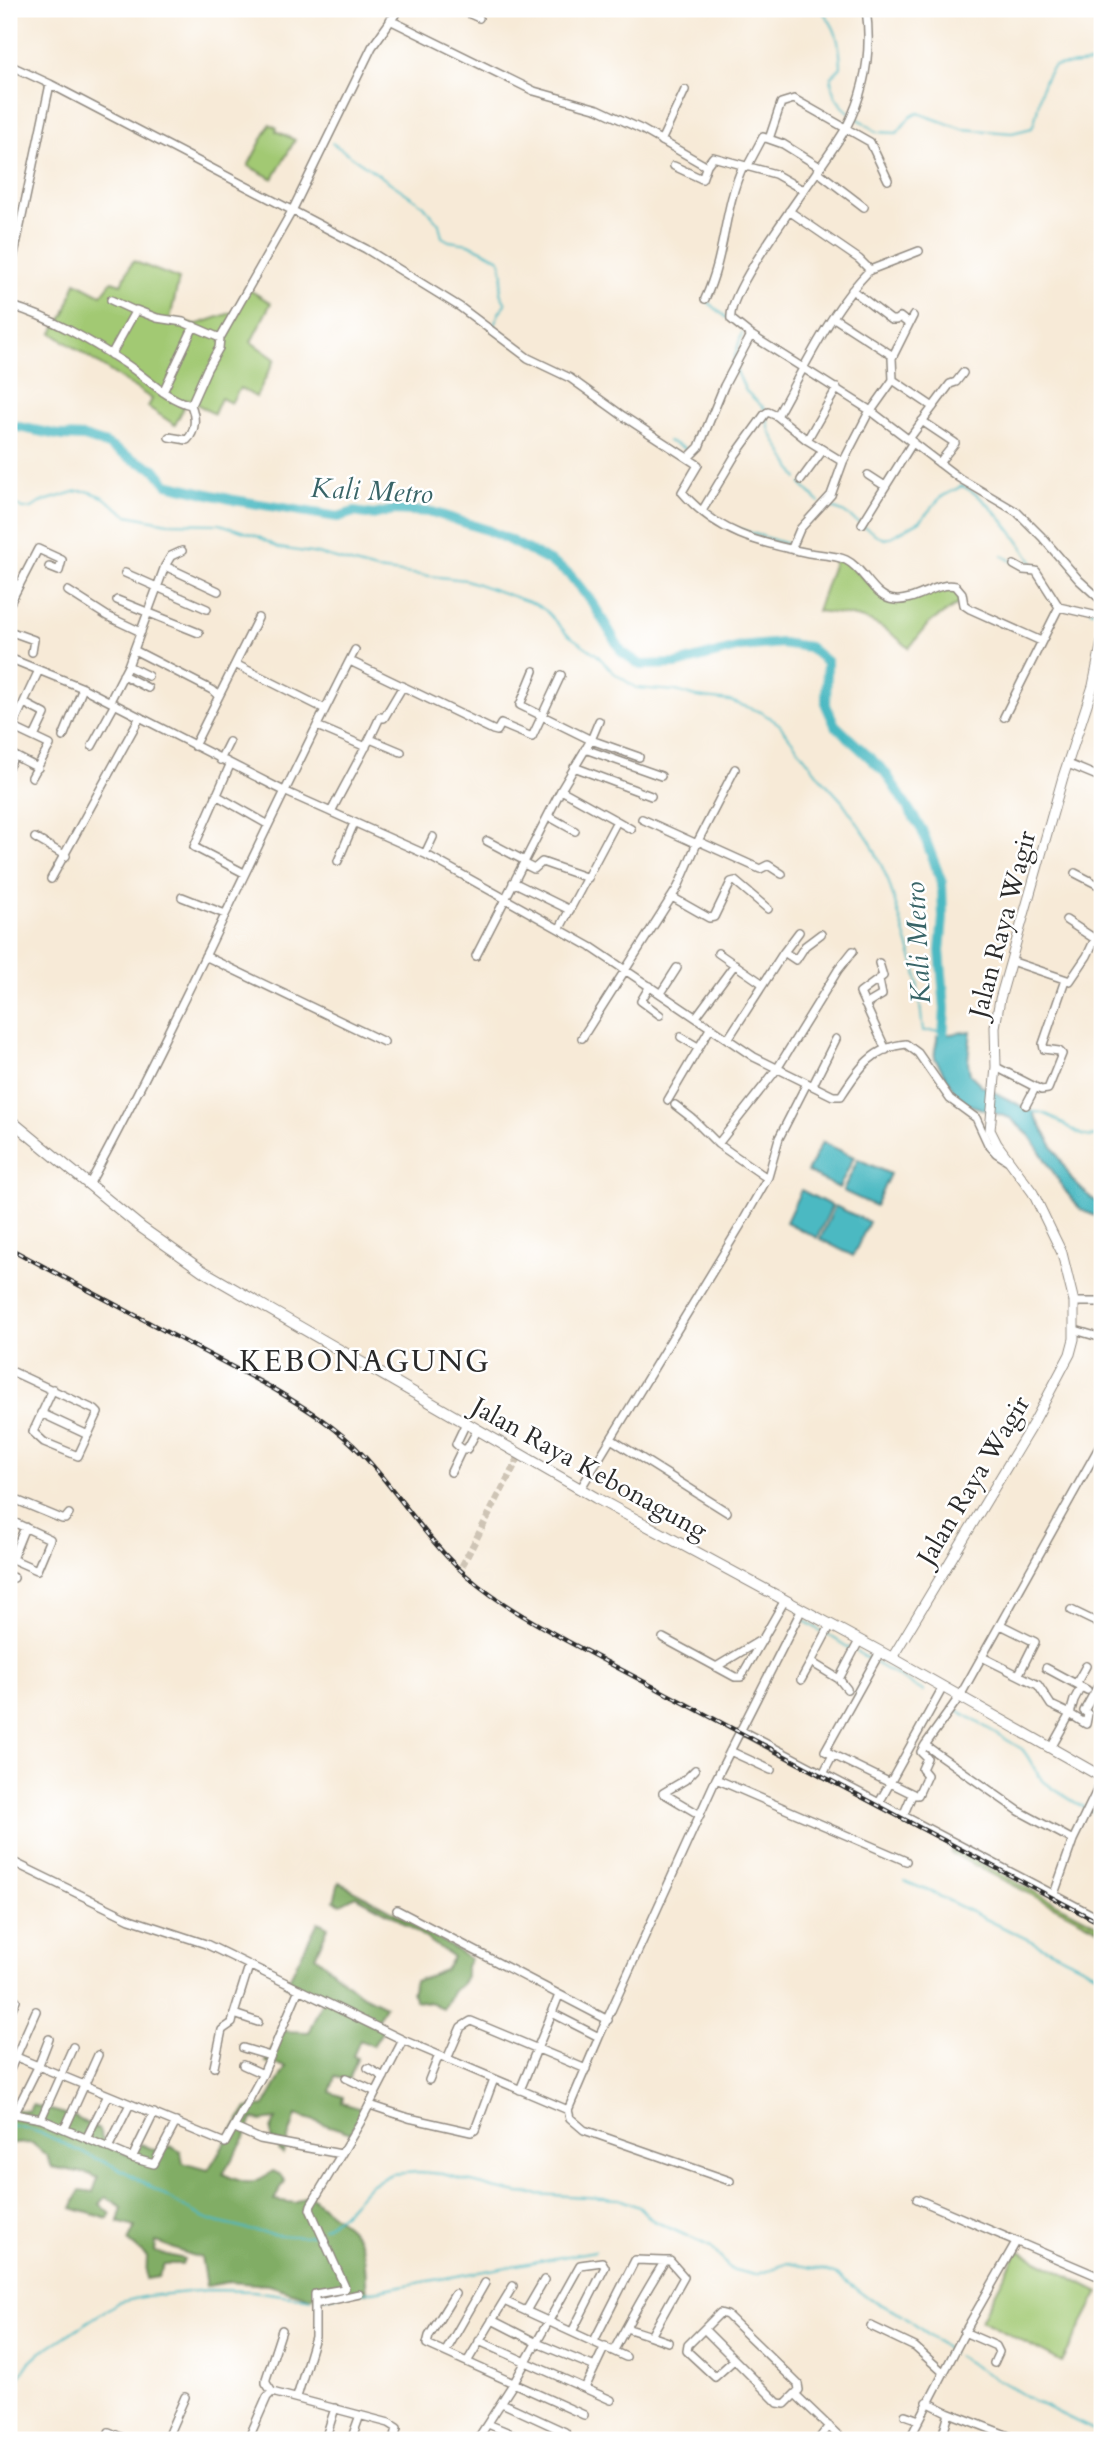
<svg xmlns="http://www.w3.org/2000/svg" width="1111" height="2449" font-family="Cardo,serif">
  <rect width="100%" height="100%" fill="#fff"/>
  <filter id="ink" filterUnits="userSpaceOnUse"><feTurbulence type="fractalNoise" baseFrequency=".0143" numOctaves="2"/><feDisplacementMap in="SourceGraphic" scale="14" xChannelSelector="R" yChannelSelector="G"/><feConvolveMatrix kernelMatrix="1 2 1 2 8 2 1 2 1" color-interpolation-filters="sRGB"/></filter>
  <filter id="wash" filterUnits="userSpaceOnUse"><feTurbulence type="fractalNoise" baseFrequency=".00686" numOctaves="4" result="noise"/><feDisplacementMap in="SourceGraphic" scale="28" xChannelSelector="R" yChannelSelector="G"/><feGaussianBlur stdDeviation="1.57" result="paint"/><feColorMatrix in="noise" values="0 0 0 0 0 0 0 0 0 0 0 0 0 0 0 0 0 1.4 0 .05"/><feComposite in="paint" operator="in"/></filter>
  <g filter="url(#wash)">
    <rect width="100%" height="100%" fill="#f7ead7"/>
    <!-- green -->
    <path fill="#a2c973" stroke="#667a4f" stroke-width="2" d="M270 124 277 128 276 131 295 140 273 179 248 166Z
      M133 261 179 279 170 319 195 325 234 312 246 288 271 303 251 342 275 359 256 397 240 388 231 403 221 398 214 414 188 399 175 425 148 407 152 399 52 333 65 314 76 282 101 295 112 281 121 284Z
      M835 559 843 560 889 601 948 586 958 589 961 599 960 603 929 623 909 648C875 617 861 617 817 611Z
      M953 1849 1102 1927V1931L951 1853Z
      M1018 2250 1099 2292 1062 2362 981 2320Z"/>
    <!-- forest -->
    <path fill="#81ad65" stroke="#566c48" stroke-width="2" d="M339 1882 412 1922 470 1959 466 1966V1976L461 1985 452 1992 443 2009 432 2003 415 2000 411 1992 415 1981 445 1970 453 1957 395 1917 356 1896 341 1904 334 1901Z
      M318 1922 328 1927 315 1956 359 1993 385 2006 374 2025 383 2030 373 2046 360 2040 353 2056 357 2058 349 2080 335 2077 330 2092 343 2097 342 2103 362 2109 351 2133 296 2115 283 2154 279 2151 282 2143 271 2140V2130L276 2119 261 2121 252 2119 245 2138 223 2174C247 2185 251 2186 273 2171L281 2175 285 2181 274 2200 295 2203 309 2194C322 2209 342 2219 355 2234 367 2248 365 2276 367 2293H326L308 2297 269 2285 229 2282 206 2286 201 2257C186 2256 171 2246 156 2242L155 2252 184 2259 182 2264H164L158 2277 146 2279 147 2257 128 2241 135 2227 118 2222 122 2207 106 2197 100 2204 111 2214 108 2219 72 2208 80 2190 93 2192 98 2178 89 2174 52 2167 47 2156 32 2143 11 2144 9 2148V2109L29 2111 32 2105 73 2116 99 2130C104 2147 114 2150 129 2155L141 2144 159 2152 170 2146 181 2152 183 2163 208 2170 247 2108 264 2106 286 2067 266 2062 280 2031 309 2032 322 2001 286 1985Z"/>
    <!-- water -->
    <path fill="#4bb9c2" stroke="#3b7276" stroke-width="2" d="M971 1031 968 1062 970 1074 982 1086 1033 1112 1072 1180 1091 1198 1102 1205V1219L1081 1210 1066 1192 1030 1136 1010 1118 967 1104 954 1091 935 1058C933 1049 938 1044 937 1036Z
      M822 1142 854 1157 839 1188 807 1172Z
      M858 1159 890 1174 875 1206 843 1191Z
      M801 1190 832 1206 817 1238 786 1222Z
      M835 1206 869 1222 853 1256 820 1239Z"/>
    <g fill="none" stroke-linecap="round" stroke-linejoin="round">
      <!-- stream -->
      <path stroke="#4bb9c2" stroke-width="2" d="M820 9C837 26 840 43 841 67L831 77C831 92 837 102 849 112
        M853 115 877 132 897 133 910 117 918 113 962 129 1012 133 1032 128C1042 104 1036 86 1054 66L1092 63 1102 65
        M332 143 423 205 439 224 442 237 449 241 469 244 500 259 503 274 500 293 506 304 500 311 493 327
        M707 301 727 318
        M733 362 742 333
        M736 370 746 391 766 410
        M767 418 770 431 798 479
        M668 441 686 449
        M801 484 819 502
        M9 501 23 509 32 508 41 502 78 491H87L103 497 127 515 168 523 220 524 257 536 279 548 318 554 376 570 466 580 535 604 545 610 567 634 596 654 613 672 636 688 676 691 697 697 730 701 761 712 779 724 820 777 842 801 870 841 879 860 888 880 916 970 923 1031H938L943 1036
        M824 505 843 512 859 523
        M708 511 715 517
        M863 526 878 536 885 539 891 537 920 521 941 497 962 486C991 499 1020 541 1035 567
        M732 527 787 544
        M1003 556 1013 562
        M1090 610 1102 612
        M1031 1112C1056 1108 1080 1149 1102 1133
        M800 1618 822 1632
        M827 1634 852 1650
        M857 1652 870 1660
        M875 1663 923 1691
        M954 1708 1022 1749C1030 1758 1033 1768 1040 1777 1045 1785 1076 1803 1085 1808
        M1090 1810 1102 1815
        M904 1881 931 1892 1102 1976
        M9 2125C34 2129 52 2137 74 2149 88 2156 104 2161 118 2168 147 2183 173 2203 203 2217 223 2226 301 2244 318 2232
        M323 2228 343 2214 370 2185 391 2174 419 2172 443 2174 493 2188 518 2193 619 2199 639 2207 652 2220 711 2247 730 2269 756 2275 788 2263 824 2270 839 2276 869 2299 902 2315 952 2353
        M362 2293 595 2251
        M317 2298 339 2295
        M957 2356 1034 2401 1102 2434
        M16 2382 29 2363 41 2352 117 2303 147 2296 208 2290 253 2291 312 2299
        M9 2395 13 2388"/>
      <!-- river -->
      <path stroke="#4bb9c2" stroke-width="10" d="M9 425 63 436 84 437 106 444 132 459 155 469 167 484 234 500 338 517 354 512 373 515 394 510 432 512 487 530 507 539 551 562 569 574 592 602 622 652 641 665 677 664 740 647 781 643 809 647 827 662 826 705 835 725 885 772 922 830 942 883 943 918 940 951 945 1009 943 1037 947 1047"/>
    </g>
  </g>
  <g filter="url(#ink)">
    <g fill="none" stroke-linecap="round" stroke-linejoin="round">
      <!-- minor-tunnel -->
      <path stroke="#cec4b5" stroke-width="7" stroke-dasharray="7 3.5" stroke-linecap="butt" d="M462 1566 521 1453"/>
      <!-- minor casing -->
      <g stroke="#918a81" stroke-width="10">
        <path id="minor" d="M459 9 479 18
          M866 9C872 50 865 91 846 128 827 163 726 289 731 319L751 335 871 411 959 478 1017 512 1042 537 1079 580 1102 601
          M390 20 534 91 598 109 643 130 704 165H707L713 157 775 174 803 190
          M9 65 50 84 366 249 460 307 528 358 570 378 623 416 698 465 682 492C717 533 759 543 809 553 821 555 836 555 846 560 865 569 873 598 895 600 916 602 937 581 956 586L962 593 964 605 970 609 1041 641
          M769 139 781 103 794 99 870 142 888 180
          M661 141 685 90
          M674 166 702 179 707 165
          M747 167 763 137 783 144 820 167
          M817 171 864 207
          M789 211 859 259 870 270C833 306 803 370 777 416L807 440 843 462
          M870 270 919 251
          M9 278 50 84
          M852 290 891 320H896L900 317 909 324
          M705 299C726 254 723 210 743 166
          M111 300 135 311
          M9 305C52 318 89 340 126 364 147 378 166 399 191 405L207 369 219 348 220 338 292 211 372 47 399 9
          M834 318 893 356
          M111 355 136 310 157 318 183 322 220 338
          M893 380 933 407
          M163 392 194 326
          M871 411 893 380 892 358 913 316
          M922 421 955 443 939 463
          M169 437 187 440C196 431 196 417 191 405
          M909 439 950 384 956 382 963 373
          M807 440 837 388
          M688 458 699 447 724 386 751 335
          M868 475 885 486
          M801 480 823 450
          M702 511 736 454 765 414 768 412 777 416
          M862 524 913 442
          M792 548 800 529 831 495 843 462 870 410
          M1014 565 1023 570 1036 571 1059 607 1102 617
          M165 566 218 591
          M125 573 207 609
          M9 576 17 586
          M68 591 107 616 141 632
          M117 600 199 633
          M9 605 38 549 62 560 59 571 49 567
          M9 631 34 640 32 652
          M134 650 212 690 219 696
          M9 658 83 688 284 791 425 854 591 947 754 1057 833 1096H841C858 1070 872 1047 906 1044L918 1053 950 1099 976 1118 988 1144 996 1153 1007 1160
          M350 661 493 730 497 731 501 724 532 737 561 675
          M235 664 325 709
          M128 666 148 676
          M123 675 148 688
          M110 701 128 666 165 566 171 556 182 551
          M24 703 45 714 34 737
          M1004 717 1059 607
          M599 721 591 740 639 757
          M317 726 366 747
          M12 727 50 745 32 777
          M9 734 39 670
          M63 737 83 688
          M370 739 401 752
          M92 746 115 704
          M194 746 258 618
          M585 749 661 776
          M9 753 38 768
          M220 760 229 742
          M1068 764 1102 778
          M230 765 194 847 244 873
          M9 766 14 756
          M574 767 651 796
          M216 795 267 824
          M331 812C347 780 365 751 380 717L384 718 403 686
          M548 816 575 831
          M642 819 697 844
          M617 821 631 829
          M35 838 66 856
          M487 841 525 861
          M698 841 760 869 768 865 782 874
          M425 854 433 837
          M338 861 354 823
          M524 864 534 869 542 862 588 878
          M1075 873 1102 887
          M51 879 140 717
          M513 882 570 910
          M182 897 225 914
          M672 897 709 918 714 917 731 882 735 881 768 909
          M1066 920 1095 939
          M560 928 617 821 561 790
          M784 952 799 932
          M718 953 763 984
          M205 956 384 1042
          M476 956 561 790 591 740 520 705 534 671
          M1011 961 1070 981 1087 956 1102 924
          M879 963 883 976 860 993 886 1050
          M650 986 641 1001 660 1015
          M661 993 677 968
          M865 1005 882 995 879 980
          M696 1017 735 964
          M681 1037 698 1047
          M582 1038 678 887 698 841 735 769
          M728 1039 784 952 796 960 805 946 821 934
          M996 1067 1041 1090 1048 1089 1062 1054 1059 1051 1044 1049 1043 1044 1065 980
          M813 1085 836 1039
          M668 1100 711 1027
          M675 1105 693 1119 718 1144 767 1178
          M1026 1105 1035 1088
          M718 1144 777 1069 838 970 853 951
          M89 1185C184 1010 264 827 355 650
          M9 1192 10 1193
          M1074 1302H1102
          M1075 1330 1102 1338
          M9 1370 95 1410 98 1413 78 1456 44 1442 33 1432 53 1389
          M41 1413 88 1435
          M466 1423 456 1444 462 1449H467L478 1429
          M611 1439 727 1512
          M451 1472 462 1449
          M581 1488 742 1223 768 1177 779 1138 807 1083
          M9 1497 62 1519H65L69 1514
          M9 1520 50 1539 37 1570 12 1559
          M9 1558 12 1559 25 1527
          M9 1576 14 1578
          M1071 1610 1102 1625
          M1001 1625 1035 1642 1019 1674
          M830 1626 811 1662 839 1679 859 1641
          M663 1638 735 1677H741L785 1600
          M880 1652 825 1751 913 1794
          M982 1657 1038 1685 1051 1705 1070 1714 1051 1748
          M716 1667 764 1638
          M1046 1668 1087 1690
          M839 1679 847 1689
          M801 1680 811 1662
          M1076 1684 1086 1666
          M1081 1687 1074 1700 1070 1714 1086 1724 1088 1714 1084 1711 1102 1679
          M740 1730 1102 1920
          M730 1751 771 1770
          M695 1770 685 1780 663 1793 700 1815
          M823 1774 833 1755
          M716 1779 906 1861
          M879 1803 943 1687
          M903 1816 912 1795H918L927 1775 922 1769 927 1758 921 1752 925 1745
          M1073 1840 1019 1811 925 1745 960 1696 1102 1442
          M9 1860 130 1919 206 1944 403 2040 568 2110
          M1054 1894 1073 1840 1102 1780
          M397 1910 608 2020
          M249 1966 234 2014 258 2022
          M552 2013 559 1995
          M9 2015 16 2000
          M243 2048 270 2056
          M9 2054 225 2143 263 2074 299 1989
          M447 2059 461 2027 471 2021 586 2069
          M243 2065 263 2074
          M214 2067 222 2030 232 2023 234 2014
          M368 2068 384 2077
          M9 2072 36 2011
          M346 2078 376 2092
          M429 2080 439 2055
          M520 2090 552 2013 599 2037
          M370 2105 409 2118 471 2132 475 2130 494 2079
          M9 2113 41 2119 132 2158 154 2164 176 2122
          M14 2115 38 2067 49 2039
          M41 2119 73 2047
          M65 2128 98 2055
          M235 2128 260 2139 341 2154
          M87 2137 108 2095
          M108 2148 130 2104
          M132 2158 154 2113
          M730 2181 584 2130 570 2118 568 2110 599 2037 716 1779 802 1609
          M917 2199 1102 2278
          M455 2294 429 2336 427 2344 584 2415
          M504 2301 626 2357
          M315 2304V2294L344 2289 345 2287 310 2209 311 2205 360 2123 403 2040
          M526 2311 544 2280
          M720 2313 727 2315 798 2384 799 2390 785 2404 778 2403 704 2329Z
          M492 2320 537 2343 595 2367
          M871 2326 915 2347 944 2373
          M704 2329 688 2345 687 2351 715 2377 734 2360
          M964 2332 996 2346 999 2352 994 2363
          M651 2336 668 2342
          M479 2341 611 2400
          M594 2341 635 2260 665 2261
          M614 2350C630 2320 646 2290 665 2261H670L684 2277 651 2336 626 2328
          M446 2351 485 2283
          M467 2362 513 2286
          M585 2388 605 2346
          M272 2392 266 2383V2379L282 2330
          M795 2394 843 2440
          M297 2397 315 2337V2304L359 2294
          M927 2402 947 2412 1019 2440
          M502 2403 565 2432 569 2440
          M905 2415 919 2420
          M488 2424 526 2440
          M109 2432 128 2440
          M913 2433 929 2440
          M166 2440 185 2397
          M248 2440 267 2397 272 2392 389 2423 397 2428 394 2440
          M325 2440 335 2408
          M351 2440 360 2415
          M427 2440H428
          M477 2440 515 2381 580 2265 602 2262 605 2267 572 2332
          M818 2440 829 2426
          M909 2440 967 2328 1016 2242
          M941 2440 949 2413"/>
      </g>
      <!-- major casing -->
      <g stroke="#918a81" stroke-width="11">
        <path id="major" d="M892 1658 1035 1420 1070 1354 1074 1339V1302L1062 1253 1033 1193 997 1144 990 1130 996 1067 995 1027 1000 999 1063 777 1093 686 1102 641"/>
      </g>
      <!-- highway casing -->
      <g stroke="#918a81" stroke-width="12">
        <path id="highway" d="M9 1119 142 1228 203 1271 596 1498 892 1658 1102 1777"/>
      </g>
      <!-- minor -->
      <use href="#minor" stroke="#fff" stroke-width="7"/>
      <!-- major -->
      <use href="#major" stroke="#fff" stroke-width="9"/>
      <!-- highway -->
      <use href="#highway" stroke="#fff" stroke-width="10"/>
      <!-- rail casing -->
      <g stroke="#2b2b2b" stroke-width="4.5">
        <path id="rail" d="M9 1248 272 1388C304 1407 337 1427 363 1455 396 1490 421 1532 456 1566 489 1598 528 1619 567 1641L1102 1924"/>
      </g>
      <!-- rail -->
      <use href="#rail" stroke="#fff" stroke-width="2" stroke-dasharray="5" stroke-linecap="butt"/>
    </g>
  </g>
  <g text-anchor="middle" stroke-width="5" stroke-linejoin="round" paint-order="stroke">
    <!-- street labels -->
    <g font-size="26" fill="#2b2b2b" stroke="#fff">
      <text transform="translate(1002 924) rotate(-75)" y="9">Jalan Raya Wagir</text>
      <text transform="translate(590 1468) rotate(29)" y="9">Jalan Raya Kebonagung</text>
      <text transform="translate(973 1480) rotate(-59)" y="9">Jalan Raya Wagir</text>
    </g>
    <!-- water labels -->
    <g font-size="28" font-style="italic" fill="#386467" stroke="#fff">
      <text transform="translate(372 490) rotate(3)" y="10">Kali Metro</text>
      <text transform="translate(917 943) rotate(-93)" y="10">Kali Metro</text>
    </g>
    <!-- quarter labels -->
    <g font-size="30" letter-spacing="2" fill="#2b2b2b" stroke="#fff">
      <text x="365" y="1371">KEBONAGUNG</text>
    </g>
  </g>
  <!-- margin -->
  <rect width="1111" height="2449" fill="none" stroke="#fff" stroke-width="35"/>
</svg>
